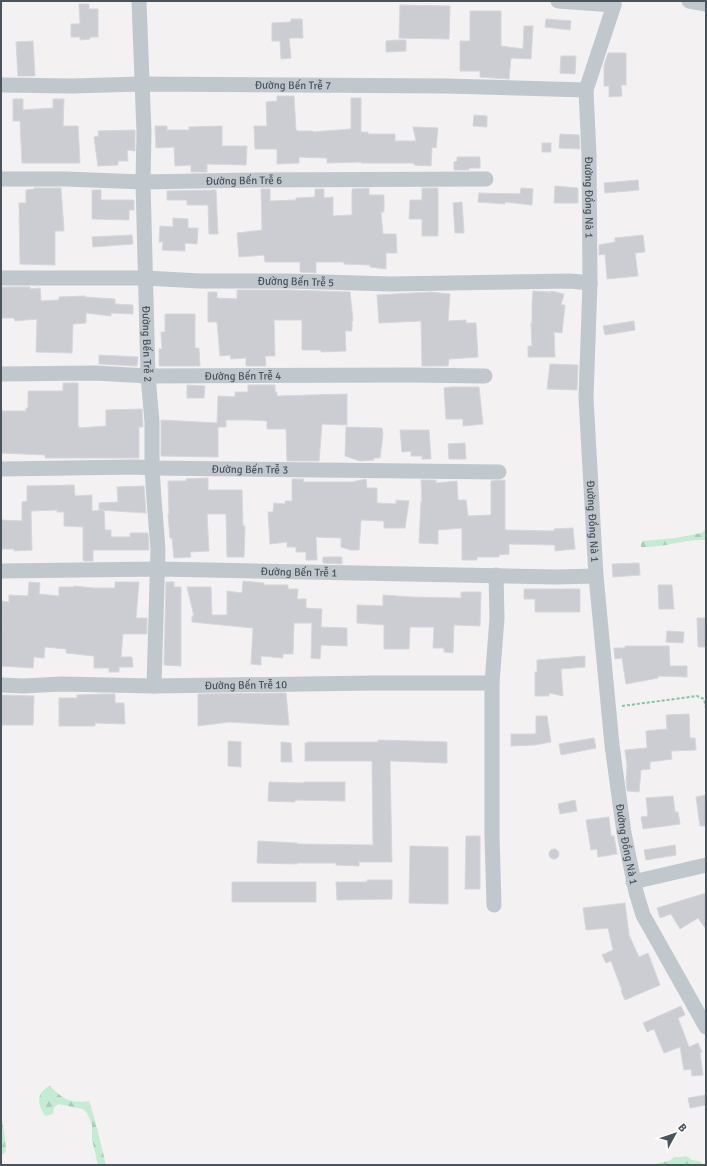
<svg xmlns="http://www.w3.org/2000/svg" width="707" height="1166" font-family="Signika,sans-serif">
  <defs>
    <pattern id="forest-firs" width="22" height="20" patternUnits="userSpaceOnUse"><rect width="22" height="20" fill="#c4ecd3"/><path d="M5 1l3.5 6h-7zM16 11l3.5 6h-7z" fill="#aaccb8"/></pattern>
  </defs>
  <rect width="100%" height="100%" fill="#f3f1f1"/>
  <!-- forest -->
  <path fill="url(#forest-firs)" d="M706 529V540C684 539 663 548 641 547V544L643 541 675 538 702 533 704 530Z
    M50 1086C63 1099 70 1104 89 1101L95 1120 106 1165H98L92 1139V1124L87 1113 83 1109 58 1104 54 1108 53 1114 45 1116C37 1104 36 1092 50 1086Z
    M1 1113 5 1138 6 1152 1 1155Z
    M686 1156 692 1160 699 1161 704 1165H654C661 1161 669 1163 674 1157H682Z"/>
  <!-- building -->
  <path fill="#cbcdd3" stroke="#d5d7dc" d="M79 4H89V9H98V37H90V39L80 40V37H71V24H80Z
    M400 5 450 6 449 39 399 38Z
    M470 11H501V46L523 49 524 26H533L531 59 511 58 509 79 480 77V71H460V41H470Z
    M291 19H302L303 38H289L291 58 281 59 280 41H272V23L291 22Z
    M546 19 571 21 570 30 545 27Z
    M396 40H406V51L386 52V41Z
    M33 41 35 76H18L16 42Z
    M608 53H626V85H621L622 96 609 97V86H604V65Z
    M561 56H576L575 74 560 73Z
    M277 96H294L296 130 298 131H313V132L351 129V98H361V132H368V134H395V141H416L413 127 438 128 436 148 432 147 431 166 414 165V163H361V162L327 163V158L299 157V163L277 164V149H255L254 126H267L266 102 277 101Z
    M13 99H23V110L53 108V99H64L63 126H78L80 163H22L20 121H13Z
    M474 115 487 116V127L473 126Z
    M155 126H167V130H189V127L222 126V146H247L246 165 207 164V172H191V165L175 166 174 147 156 148Z
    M135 130V151L127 150 128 161H118V165L98 166 94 137 99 136 98 131Z
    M560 134 579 135 580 149 559 148Z
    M542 143H551V152H542Z
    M457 157H480V168H469V170H454V162L457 161Z
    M638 180 639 190 605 193 604 183Z
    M555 186 578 188V203H554Z
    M34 188H61L64 231H55V265L20 264 19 203H26V190L34 189Z
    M369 188V195H384V212H381L383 234H396L397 253H386V269L370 267V265L344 264V262H316V273L300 272V262H265L264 255 239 257 237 233 262 230 261 189H270V201L296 200V198L315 197V189H324V198L333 197V216L352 215V189Z
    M422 188H438V236H422V219H409L410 200H422Z
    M521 188 533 189 532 205 505 202V204L478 202 479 193 520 194Z
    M92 190H101V200H134V210H129V220L92 219Z
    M216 190 218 234H209L208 205H187V200H167V191Z
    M462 202 464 233H455L453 203Z
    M173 218 188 219V228H198L197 244 185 243V251L162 250 163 242H159L160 226 173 227Z
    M132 235 133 244 93 247 92 237Z
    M643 235 645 252 635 253 638 276 607 279 605 254 599 255V245L615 242V238Z
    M1 287H30V289L40 288 41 301 59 300V297L85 296V297L115 299V304L133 305V314L111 313V316L86 313V323L73 324 72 353 36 352 37 319 15 321 14 318H1Z
    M237 290H290L350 292 353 321H352V331H345L346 351 321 352V350H302V320H274L275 356H265L266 366H246V358L231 359 230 355 220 356 217 322H208V292H217V298L237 299Z
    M533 291 551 292V291L564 294 561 305H565L562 333 554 332 555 357H528V346H532L531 323 532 324V304Z
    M431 292 450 294 448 321 466 320V323H476L478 357 449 359 448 366H422L421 321 379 323 377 295Z
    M165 314H195V348H199L200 366H159V349H162L161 332H165Z
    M634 321 635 330 605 335 603 326Z
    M99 355 138 357 137 366 99 364Z
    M550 364 578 365 577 390 547 389Z
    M63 383H78V426H79V428L106 426V410L142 409 143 427H139V458H45V455L1 453V411H26V408H28V391H63Z
    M187 385 205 386 204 398H187Z
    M248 385H275V392H277V396L347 394V425L322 424 319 461H287L286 429H267V421L249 420H226V427H218V457L161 456V420L217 423 218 396 235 397V392H248Z
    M452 387H479L483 424 463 426V419H446L444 388Z
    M346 427 382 428 383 434 380 458H374V460L360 461 345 456Z
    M400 430H429L431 459H422V456H411V451L402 452Z
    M465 443 466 459H449L448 444Z
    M208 478V490H242L243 526H245L244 557H227L226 514H207L209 551 190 552 191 557 174 558 172 538H170L168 514H169L168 481H186V479Z
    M292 479H304L303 482H352L366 479 367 488H377V503L396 504V500L409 501 405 528H384V521L361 520 359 550H351L341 547V538L316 537 317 560H306V552H296V547H287V542L270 544 268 512H273L274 503 285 504V501H292Z
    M421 480H436V483L457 481 458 500H466L468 516 491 515V481L505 480V530L554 531V529L573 528 575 549 555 551V545L509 544V554L499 555V557H477V560H462V528L438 530V544L419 543 421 501H422Z
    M74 485 75 496 92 495V511L104 510 105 530H111V537H130V533H148L149 550H93V561H84L83 560V527L64 526V512H57V510L31 511 32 550 14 551V549H1V520L22 521V502L27 501V486Z
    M144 486 146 513 99 510V503L118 502 117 487Z
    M323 557H342V564L323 563Z
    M639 563 640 575 613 577 612 564Z
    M243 581 264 583V585H288V589H298L297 599H306V608L322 609 321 627 347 628V646L321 645 320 659 311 658 312 623H294L293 654H283V658L261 656V665L251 664 253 628 192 622V616H194L187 587H211L212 615H227V591L242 593Z
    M29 582 40 583 39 594 59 596V587H74V586L93 588H115V582H139L136 618H147V634H123L121 657H132L133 667H119V672H109V668H94V656L66 653V649L45 647 44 658 34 657 33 668 1 666 2 614H1V601L9 602V595L28 596Z
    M166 582H174V587H181V666L164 665Z
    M658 585H672L674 609H659Z
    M524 589H580V612H535V599H524Z
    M461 592H481L480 626 454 625 453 653 444 652V648H433L434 627H410L409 649H384V625L357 623V605L383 606V595L411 597 461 598Z
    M697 618H706V647H698Z
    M667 631 684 632 683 643 666 642Z
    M625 646H669L670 666H687V677L658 676V678L626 684 622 658 615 659 614 648H625Z
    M585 656V667L561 669 563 696 549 693V696H535V672H537V660Z
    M286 693 289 725H279L229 722 198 726V694Z
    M106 694H115V703H124L125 724 95 723V726H59V698H77V695Z
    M1 695 34 696 33 725H1Z
    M689 714 690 738H695L696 750 671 751 672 759 650 762V769L641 770 639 792 627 791 626 781 627 766 625 750 647 748 646 731 667 729 666 715Z
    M536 716H547L551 742 534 745 511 746V734H536Z
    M594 738 596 748 561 755 559 744Z
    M378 740 447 742V763L390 761 392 862H359V866L336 865V863H297V864L257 863 258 841 297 843V844L373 845 372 761H305V743H307V742H378Z
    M228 741 241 742V767L228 766Z
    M281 742 291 743 292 762H281Z
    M269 782 304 783V782H345V801L295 800V802L268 801Z
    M706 795V826H700L696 797Z
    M673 796 675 812H678L680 824 643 829 641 817 648 816 646 798Z
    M575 800 577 811 560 814 558 804Z
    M609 817 611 836H614L617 854 598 857 597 849 591 850 586 820Z
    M466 836H480V889H465Z
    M675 845 676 855 646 860 644 850Z
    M410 846 448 847V904L409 903Z
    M549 854a5 5 0 1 1 10 0a5 5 0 1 1-10 0Z
    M367 880H392V899L337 900 336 882H367Z
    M232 882H316V902H232Z
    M706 893V929L698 918 680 929 671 914 660 918 657 908Z
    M625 903 629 935 639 957 648 953 660 985 625 1000 621 991 622 990 611 961 606 963 602 955 613 950 608 928 586 930 583 908Z
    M681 1006 685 1015 678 1018 689 1047 698 1043 702 1052 700 1053 703 1075 692 1076 691 1069 684 1070 680 1047 664 1053 654 1029 647 1032 643 1023Z
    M706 1095V1105L690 1108 688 1098Z"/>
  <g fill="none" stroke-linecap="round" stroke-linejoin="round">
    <!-- path -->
    <path stroke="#7ec8a3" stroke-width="2" stroke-dasharray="3 2" stroke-linecap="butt" d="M622 706 697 696 704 699 706 708"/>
    <!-- minor -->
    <g stroke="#c0c8ce" stroke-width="15">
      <path id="s1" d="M139 1 144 133 143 182 148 376 152 422V468L154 499 158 549 154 686"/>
      <path d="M558 1 614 5"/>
      <path id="s2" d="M614 1V5L586 90 589 155 590 283 586 398 596 576 612 745 624 833 636 892 643 915 706 1027"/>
      <path d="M689 1 706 4"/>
      <path id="s3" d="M1 85 72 86 142 84 446 86 586 90"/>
      <path id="s4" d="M1 179H66L143 182 252 180 486 179"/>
      <path id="s5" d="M1 278H145L200 281H290L391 284 570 281 590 283"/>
      <path id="s6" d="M1 374 95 373 148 376 411 375 485 376"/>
      <path id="s7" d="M1 469 137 467 152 468 499 472"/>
      <path id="s8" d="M1 571 159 569 555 577 596 576"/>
      <path id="s9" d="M1 685 24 686 61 684 154 686 373 683H492"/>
      <path d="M633 882 706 865"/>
      <path d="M494 905 492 835V683L497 618 496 575"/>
    </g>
  </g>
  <g text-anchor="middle" stroke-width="3" stroke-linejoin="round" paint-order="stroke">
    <!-- street labels -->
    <g font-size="11" fill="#4a545d" stroke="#fff">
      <text dy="4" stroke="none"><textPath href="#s3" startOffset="292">Đường Bến Trễ 7</textPath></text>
      <text dy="4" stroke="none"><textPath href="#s4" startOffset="243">Đường Bến Trễ 6</textPath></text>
      <text dy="4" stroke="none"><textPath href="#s2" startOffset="201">Đường Đồng Nà 1</textPath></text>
      <text dy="4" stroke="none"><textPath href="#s5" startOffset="295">Đường Bến Trễ 5</textPath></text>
      <text dy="4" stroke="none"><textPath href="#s1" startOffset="343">Đường Bến Trễ 2</textPath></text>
      <text dy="4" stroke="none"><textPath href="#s6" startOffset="242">Đường Bến Trễ 4</textPath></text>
      <text dy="4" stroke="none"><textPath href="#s7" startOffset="249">Đường Bến Trễ 3</textPath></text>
      <text dy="4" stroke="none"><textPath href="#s2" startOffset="525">Đường Đồng Nà 1</textPath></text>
      <text dy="4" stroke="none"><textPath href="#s8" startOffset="298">Đường Bến Trễ 1</textPath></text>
      <text dy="4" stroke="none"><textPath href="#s9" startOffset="245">Đường Bến Trễ 10</textPath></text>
      <text dy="4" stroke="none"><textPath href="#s2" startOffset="850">Đường Đồng Nà 1</textPath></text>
    </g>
  </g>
  <!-- border -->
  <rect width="707" height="1166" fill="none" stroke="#4a545d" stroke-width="4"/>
  <!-- north arrow -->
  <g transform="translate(675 1134) rotate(50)" stroke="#ffffff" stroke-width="3" paint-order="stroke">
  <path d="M0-3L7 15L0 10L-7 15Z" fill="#4a545d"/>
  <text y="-6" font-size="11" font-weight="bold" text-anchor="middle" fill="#4a545d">B</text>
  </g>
</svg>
